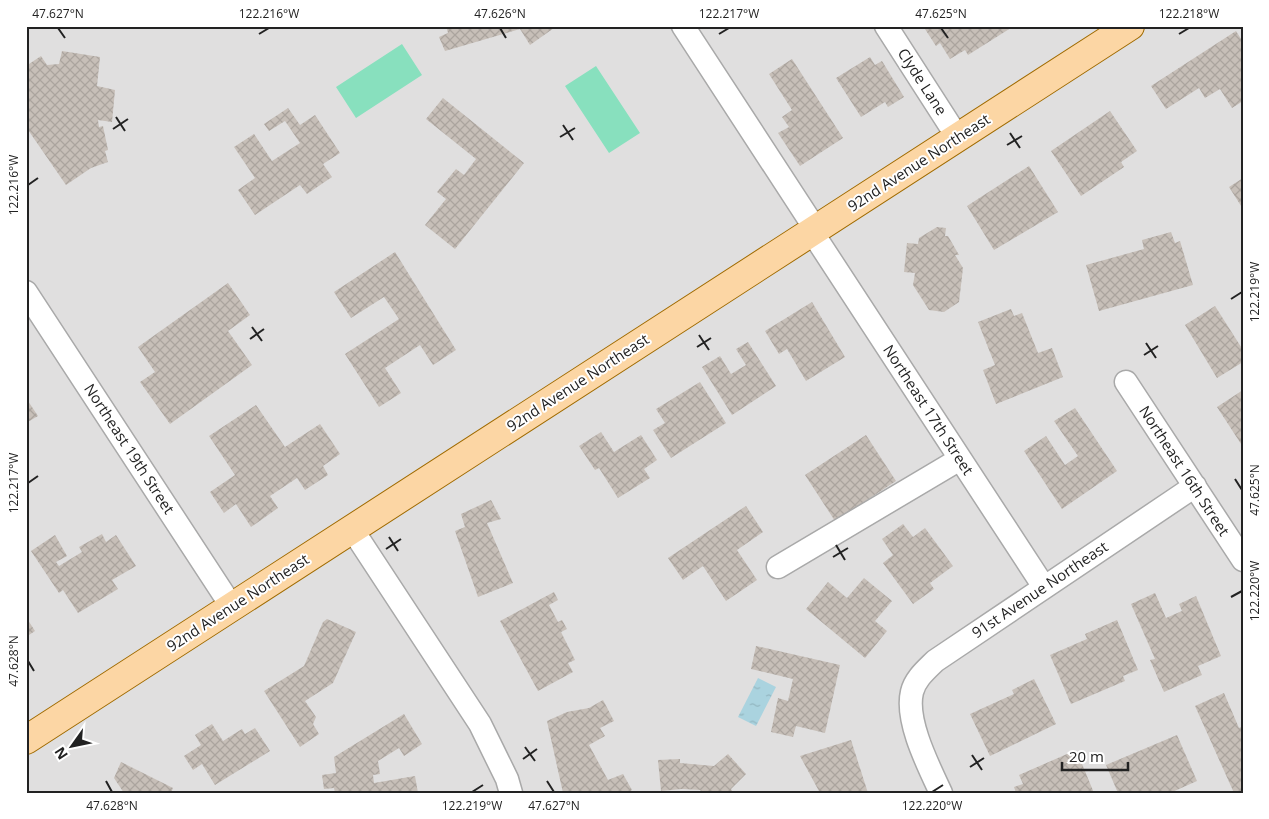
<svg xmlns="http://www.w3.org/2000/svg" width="1269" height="819" font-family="'Open Sans',sans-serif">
  <defs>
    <pattern id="water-ripples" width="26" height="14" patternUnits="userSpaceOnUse" patternTransform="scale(1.25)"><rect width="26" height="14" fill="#aad3df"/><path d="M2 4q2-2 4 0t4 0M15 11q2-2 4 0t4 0" fill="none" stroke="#92b5bf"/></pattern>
    <pattern id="building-cross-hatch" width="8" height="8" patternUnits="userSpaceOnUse" patternTransform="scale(1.25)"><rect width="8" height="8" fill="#c7bfb8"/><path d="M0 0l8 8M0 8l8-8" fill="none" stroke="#aba49e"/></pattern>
  </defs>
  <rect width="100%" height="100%" fill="#f2efe9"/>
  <!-- residential -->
  <path fill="#e0dfdf" d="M26 26H1243V793H26Z"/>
  <!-- pitch -->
  <path fill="#88e0be" d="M402 44 422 75 356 118 336 87Z
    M596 66 640 133 609 153 565 86Z"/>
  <!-- water -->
  <path fill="url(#water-ripples)" d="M758 678 776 687 756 726 738 717Z"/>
  <!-- building -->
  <path fill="url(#building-cross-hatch)" d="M446 26H553L554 28 530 45 520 29 445 51 439 37 448 33Z
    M923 26H1014L968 55 965 50 950 59 940 43 936 46Z
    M1236 31 1243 42V101L1232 108 1220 89 1205 98 1199 88 1166 109 1151 86Z
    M62 51 100 57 97 86 115 90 112 122 98 120 99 127 103 126 108 150 105 151 108 162 91 168 66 185 26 127V66L41 56 47 65 59 64Z
    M870 57 875 65 882 61 904 97 888 107 885 102 861 117 836 78Z
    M792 59 843 138 800 166 778 133 789 127 782 117 792 110 769 74Z
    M443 98 524 163 455 249 425 225 446 199 437 192 456 169 464 175 476 159 426 119Z
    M288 108 300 125 315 115 340 153 323 164 332 177 307 194 300 185 255 215 238 190 255 178 234 147 254 134 272 161 300 143 285 121 269 131 264 124Z
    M1110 111 1137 151 1121 162 1124 167 1081 196 1051 151Z
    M1029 166 1058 212 994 250 967 206Z
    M1243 178V209L1229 187Z
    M937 227 946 228 945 236H948L959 255H955L963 268 959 302 944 312 929 310 913 285 915 273 904 272 907 243 918 244 919 238Z
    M1171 232 1175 243 1180 241 1193 285 1099 311 1086 265 1144 249 1142 240Z
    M395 252 456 350 433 365 420 345 385 368 401 393 379 407 345 354 399 319 384 297 351 318 334 292Z
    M228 283 250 315 228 331 252 365 170 424 140 382 155 372 138 347Z
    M812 302 845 357 806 381 787 349 779 354 765 331Z
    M1215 306 1243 350V362L1217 378 1185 325Z
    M1011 309 1014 316 1022 313 1038 353 1052 348 1063 377 996 404 983 370 995 365 978 322Z
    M748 342 776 386 732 415 702 367 720 356 731 374 746 365 736 349Z
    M700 382 726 423 671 458 653 430 665 423 656 409Z
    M1243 390V447L1217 407Z
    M26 398 38 416 26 423Z
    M256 405 285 447 320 424 340 454 323 466 328 475 305 490 297 478 270 496 278 508 251 527 236 504 224 513 210 492 235 475 209 436Z
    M1075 408 1117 471 1062 509 1024 451 1046 436 1065 465 1078 456 1054 421Z
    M601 432 614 452 641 435 657 460 644 469 650 478 618 498 599 468 595 470 579 446Z
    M866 435 896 481 835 521 805 475Z
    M491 500 501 519 487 523 513 583 478 597 455 531 465 527 461 514Z
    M746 506 763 532 737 550 757 580 726 601 703 566 683 580 668 558Z
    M903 524 913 537 925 528 953 566 930 583 934 589 913 604 883 563 893 555 882 539Z
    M102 534 106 542 116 535 136 566 112 580 118 589 78 613 63 590 59 593 31 551 55 535 67 556 56 562 59 566 82 552 79 547Z
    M864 578 892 601 875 621 887 631 865 658 806 609 828 582 847 598Z
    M554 592 558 600 549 605 558 622 562 620 567 629 561 632 575 660 568 663 573 672 538 691 500 621Z
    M1155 593 1166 618 1182 611 1179 604 1196 596 1221 656 1198 666 1202 675 1164 692 1150 660 1155 659 1131 604Z
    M26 617 35 631 26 637Z
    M327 619 356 632 333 683 305 701 316 717 313 724 319 734 300 747 264 691 304 666 323 622Z
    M1117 620 1138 670 1123 676 1125 681 1071 704 1050 655 1087 639 1085 634Z
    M756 646 840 665 825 733 796 726 793 737 771 732 778 698 788 701 793 679 751 669Z
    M1034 679 1056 724 990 756 970 714 1014 694 1012 690Z
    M1224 693 1239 728 1243 726V790L1237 793H1234L1195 706Z
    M603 700 614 721 600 728 605 736 589 745 608 780 623 774 632 790 627 793H563L547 721 567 712 589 708Z
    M404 714 422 744 404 756 399 748 378 761 380 774 373 775 374 783 415 776 418 793H335L334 788 324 789 322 775 336 773 334 757Z
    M212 724 223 741 242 729 245 734 255 728 270 751 215 785 202 764 193 770 184 756 201 745 195 735Z
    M1177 735 1197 781 1170 793H1118L1106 765Z
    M851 740 868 793H820L800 756Z
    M728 754 746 774 731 789 733 793H698L701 790 682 789 661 791 658 760 680 759V763L714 766Z
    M1067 754 1080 759 1094 793H1016L1014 787 1023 784 1019 775Z
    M121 762 173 788 171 793H124L114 778Z"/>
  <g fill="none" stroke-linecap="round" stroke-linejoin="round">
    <!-- minor casing -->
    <g stroke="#a9a9a9" stroke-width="25">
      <path id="minor" d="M683 26 816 230
        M886 26 958 138
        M812 232 1044 587
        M26 292 232 607
        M1126 382 1243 560
        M352 529 480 724 507 779 511 793
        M778 567 960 459
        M941 793C929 767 905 721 912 692 915 679 926 670 935 661L1195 486"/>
    </g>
    <!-- major casing -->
    <g stroke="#a06b00" stroke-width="30">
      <path id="major" d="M26 740 1130 26"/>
    </g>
    <!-- minor -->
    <use href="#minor" stroke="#fff" stroke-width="22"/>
    <!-- major -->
    <use href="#major" stroke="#fcd6a4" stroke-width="28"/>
  </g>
  <!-- ticks -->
  <path fill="none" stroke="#222" stroke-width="2" d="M58 28 65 38M500 28 506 38M941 28 948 38M259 34 269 28M719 34 729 28M1179 34 1189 28M116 117 125 131M563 125 573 140M113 129 128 119M1010 133 1020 148M560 137 575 128M1007 145 1022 136M28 185 38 178M1231 299 1242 292M252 327 262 341M699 335 709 350M250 339 264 329M1146 343 1156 358M697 347 711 338M1144 355 1158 346M1235 479 1242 490M28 483 38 476M389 537 398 551M836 545 845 560M386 549 401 539M833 557 848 548M1231 597 1242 591M28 661 34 671M525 747 535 761M972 755 982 770M523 759 537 749M970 767 984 758M106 781 112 792M547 781 554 792M472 792 483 785M932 792 943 785"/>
  <g text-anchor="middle" stroke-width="4" stroke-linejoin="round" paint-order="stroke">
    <!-- street labels -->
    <g font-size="15" fill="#222" stroke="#fff">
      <text transform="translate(922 82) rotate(57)" y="5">Clyde Lane</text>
      <text transform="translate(919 163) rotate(-33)" y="5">92nd Avenue Northeast</text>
      <text transform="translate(578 383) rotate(-33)" y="5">92nd Avenue Northeast</text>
      <text transform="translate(928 410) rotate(57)" y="5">Northeast 17th Street</text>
      <text transform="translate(129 449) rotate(57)" y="5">Northeast 19th Street</text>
      <text transform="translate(1184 471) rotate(57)" y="5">Northeast 16th Street</text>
      <text transform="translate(1040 590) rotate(-34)" y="5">91st Avenue Northeast</text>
      <text transform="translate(238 603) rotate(-33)" y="5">92nd Avenue Northeast</text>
    </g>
  </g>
  <!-- border -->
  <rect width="1269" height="819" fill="none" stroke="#ffffff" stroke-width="55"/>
  <!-- north arrow -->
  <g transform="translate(72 746) rotate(237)" stroke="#ffffff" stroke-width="4" paint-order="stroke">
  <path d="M0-4L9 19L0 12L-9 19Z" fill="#222222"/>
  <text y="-8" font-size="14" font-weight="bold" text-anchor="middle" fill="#222222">N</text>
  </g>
  <!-- scale -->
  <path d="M1062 762v8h66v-8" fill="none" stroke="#222222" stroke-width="2.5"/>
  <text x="1069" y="762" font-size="15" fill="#222222" stroke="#ffffff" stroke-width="4" paint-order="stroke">20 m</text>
  <rect x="28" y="28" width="1214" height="764" fill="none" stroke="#222" stroke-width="2"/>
  <g font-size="12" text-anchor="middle" fill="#222">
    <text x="58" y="18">47.627°N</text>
    <text x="269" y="18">122.216°W</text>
    <text x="500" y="18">47.626°N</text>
    <text x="729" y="18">122.217°W</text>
    <text x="941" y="18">47.625°N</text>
    <text x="1189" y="18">122.218°W</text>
    <text transform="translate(14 185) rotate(-90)" y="4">122.216°W</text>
    <text transform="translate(1255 292) rotate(-90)" y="4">122.219°W</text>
    <text transform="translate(14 483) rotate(-90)" y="4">122.217°W</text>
    <text transform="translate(1255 490) rotate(-90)" y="4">47.625°N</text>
    <text transform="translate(1255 591) rotate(-90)" y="4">122.220°W</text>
    <text transform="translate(14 661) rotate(-90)" y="4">47.628°N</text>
    <text x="112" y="810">47.628°N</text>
    <text x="472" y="810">122.219°W</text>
    <text x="554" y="810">47.627°N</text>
    <text x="932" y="810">122.220°W</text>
  </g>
</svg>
